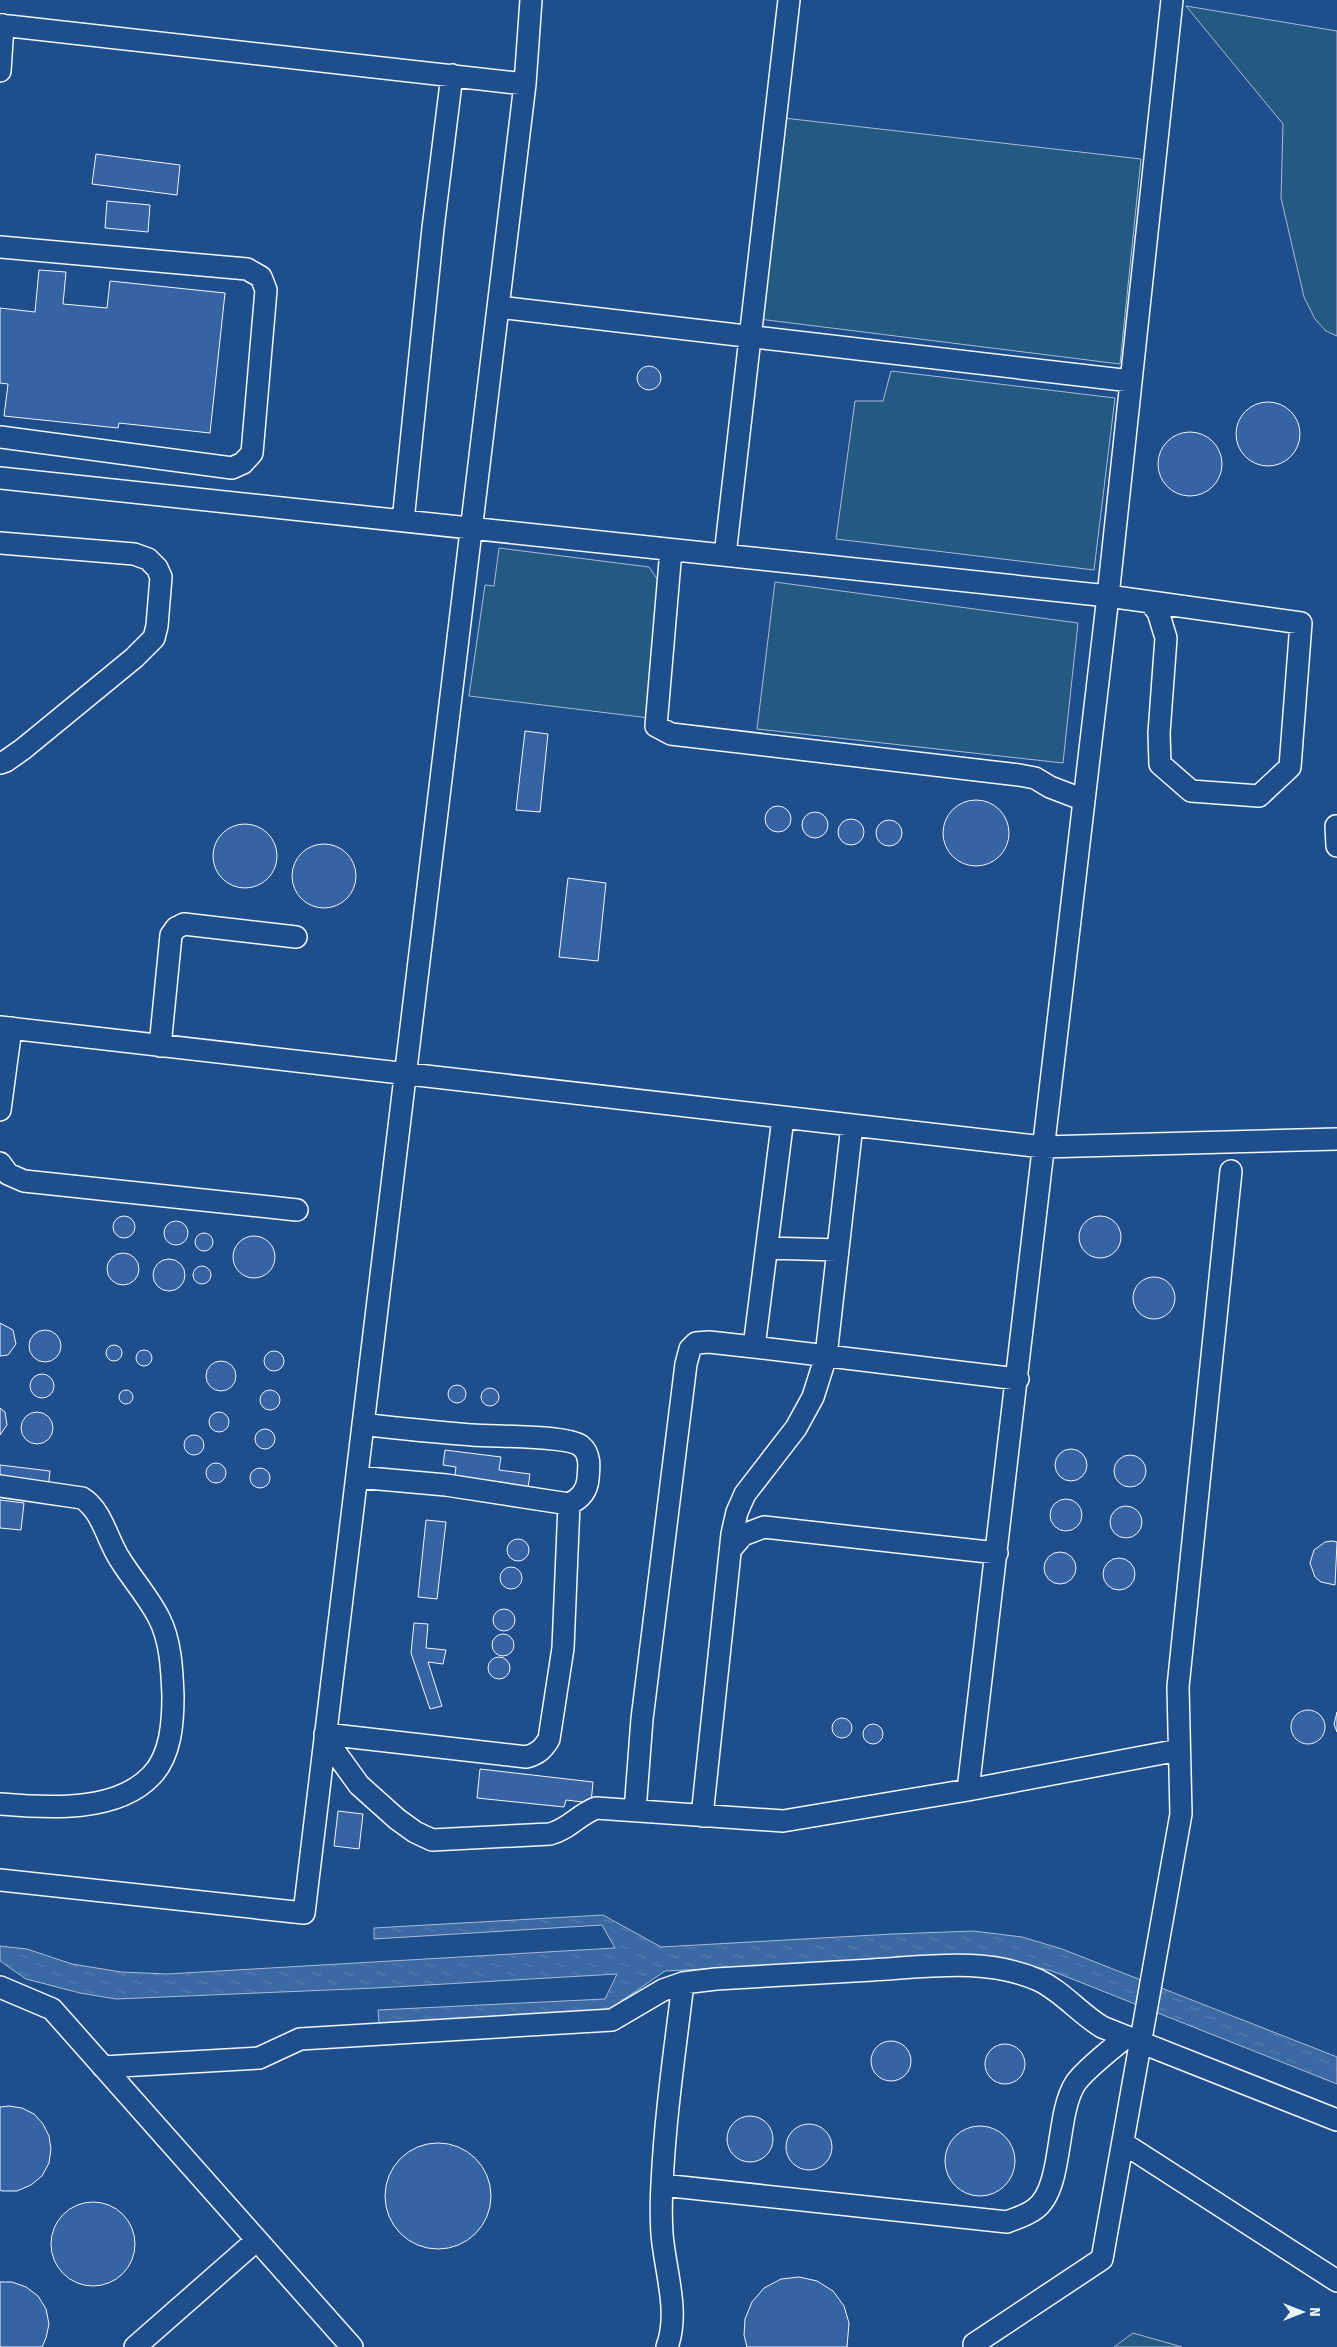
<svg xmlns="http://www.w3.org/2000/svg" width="1337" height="2347" font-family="'Fira Sans',sans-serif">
  <defs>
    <pattern id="water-ripples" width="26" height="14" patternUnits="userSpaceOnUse" patternTransform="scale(1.25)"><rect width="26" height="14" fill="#3b69a3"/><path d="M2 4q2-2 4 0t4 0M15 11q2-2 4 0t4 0" fill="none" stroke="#587fb1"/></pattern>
  </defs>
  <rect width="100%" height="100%" fill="#1f4e8c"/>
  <!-- green -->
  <path fill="#245a82" stroke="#a8bbd7" d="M1186 6 1337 31V336L1326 331 1315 319 1304 297 1281 198 1283 124Z
    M784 118 1141 159 1120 364 759 319Z
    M891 371 1115 398 1094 570 836 539 855 401H883Z
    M499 548 649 567 664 589 649 718 469 696 485 585 494 586Z
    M775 582 1078 623 1063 763 757 729Z
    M1133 2333 1182 2347H1114Z"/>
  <!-- water -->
  <path fill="url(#water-ripples)" stroke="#a8bbd7" d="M603 1915 661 1947 893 1934 973 1931 1022 1937 1062 1949 1337 2057V2084L1052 1971 1017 1962 893 1959 665 1971 607 2011 379 2023 378 2010 605 1999 617 1974 376 1988 116 1999 80 1993 26 1979 0 1961V1946L27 1949 72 1964 121 1972 167 1974 615 1948 602 1925 374 1939V1928Z"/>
  <!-- building -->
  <path fill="#3563a3" stroke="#f2f6ff" d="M96 154 180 165 177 195 92 184Z
    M107 201 150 205 148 232 105 228Z
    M39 270 66 272 63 304 107 308 110 281 225 293 210 433 119 423 118 428 4 416 8 384 0 383V308L35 312Z
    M637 378a12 12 0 1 1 24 0a12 12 0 1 1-24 0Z
    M1236 434a32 32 0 1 1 64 0a32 32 0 1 1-64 0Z
    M1158 464a32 32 0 1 1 64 0a32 32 0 1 1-64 0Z
    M525 731 548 734 540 812 516 810Z
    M943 833a33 33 0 1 1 66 0a33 33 0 1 1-66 0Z
    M765 819a13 13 0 1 1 26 0a13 13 0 1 1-26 0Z
    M802 825a13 13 0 1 1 26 0a13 13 0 1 1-26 0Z
    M838 832a13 13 0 1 1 26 0a13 13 0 1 1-26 0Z
    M876 833a13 13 0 1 1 26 0a13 13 0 1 1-26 0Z
    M213 856a32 32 0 1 1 64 0a32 32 0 1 1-64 0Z
    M292 876a32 32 0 1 1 64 0a32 32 0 1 1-64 0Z
    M568 878 606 883 598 961 559 957Z
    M1079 1237a21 21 0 1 1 42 0a21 21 0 1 1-42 0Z
    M113 1227a11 11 0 1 1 22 0a11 11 0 1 1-22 0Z
    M164 1233a12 12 0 1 1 24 0a12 12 0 1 1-24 0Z
    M195 1242a9 9 0 1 1 18 0a9 9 0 1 1-18 0Z
    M233 1257a21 21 0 1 1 42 0a21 21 0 1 1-42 0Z
    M107 1269a16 16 0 1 1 32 0a16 16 0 1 1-32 0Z
    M153 1275a16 16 0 1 1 32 0a16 16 0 1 1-32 0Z
    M193 1275a9 9 0 1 1 18 0a9 9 0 1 1-18 0Z
    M1133 1298a21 21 0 1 1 42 0a21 21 0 1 1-42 0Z
    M0 1323 13 1330 16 1344 8 1355 0 1356Z
    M29 1346a16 16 0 1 1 32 0a16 16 0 1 1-32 0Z
    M106 1353a8 8 0 1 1 16 0a8 8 0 1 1-16 0Z
    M136 1358a8 8 0 1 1 16 0a8 8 0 1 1-16 0Z
    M264 1361a10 10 0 1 1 20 0a10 10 0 1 1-20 0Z
    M206 1376a15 15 0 1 1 30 0a15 15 0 1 1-30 0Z
    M30 1386a12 12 0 1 1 24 0a12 12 0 1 1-24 0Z
    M448 1394a9 9 0 1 1 18 0a9 9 0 1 1-18 0Z
    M481 1397a9 9 0 1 1 18 0a9 9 0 1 1-18 0Z
    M119 1397a7 7 0 1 1 14 0a7 7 0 1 1-14 0Z
    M260 1400a10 10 0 1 1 20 0a10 10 0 1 1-20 0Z
    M0 1408 5 1412 7 1425 0 1435Z
    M209 1422a10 10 0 1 1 20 0a10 10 0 1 1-20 0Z
    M21 1428a16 16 0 1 1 32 0a16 16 0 1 1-32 0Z
    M255 1439a10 10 0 1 1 20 0a10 10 0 1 1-20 0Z
    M184 1445a10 10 0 1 1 20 0a10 10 0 1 1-20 0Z
    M1055 1465a16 16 0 1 1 32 0a16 16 0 1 1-32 0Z
    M445 1450 501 1457 499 1470 530 1474 528 1488 454 1482 456 1467 443 1465Z
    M1114 1471a16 16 0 1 1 32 0a16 16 0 1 1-32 0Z
    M206 1473a10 10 0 1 1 20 0a10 10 0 1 1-20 0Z
    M0 1465 50 1471 48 1489 0 1483Z
    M250 1478a10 10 0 1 1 20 0a10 10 0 1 1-20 0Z
    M1050 1515a16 16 0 1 1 32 0a16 16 0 1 1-32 0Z
    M0 1500 24 1503 21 1530 0 1528Z
    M1110 1522a16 16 0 1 1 32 0a16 16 0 1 1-32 0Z
    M426 1520 446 1522 437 1599 418 1597Z
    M507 1550a11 11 0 1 1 22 0a11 11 0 1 1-22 0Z
    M1332 1541 1337 1542 1335 1585 1321 1582 1315 1577 1310 1563 1314 1550 1325 1542Z
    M1044 1568a16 16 0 1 1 32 0a16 16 0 1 1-32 0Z
    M1103 1574a16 16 0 1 1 32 0a16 16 0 1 1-32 0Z
    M500 1578a11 11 0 1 1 22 0a11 11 0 1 1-22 0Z
    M493 1620a11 11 0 1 1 22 0a11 11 0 1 1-22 0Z
    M414 1623 428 1624 426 1648 446 1650 443 1664 428 1662 442 1706 430 1709 411 1653Z
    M492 1645a11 11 0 1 1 22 0a11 11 0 1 1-22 0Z
    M488 1668a11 11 0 1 1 22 0a11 11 0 1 1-22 0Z
    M1291 1727a17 17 0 1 1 34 0a17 17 0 1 1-34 0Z
    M1337 1712V1732L1334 1724Z
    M832 1728a10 10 0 1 1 20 0a10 10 0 1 1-20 0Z
    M863 1734a10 10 0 1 1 20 0a10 10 0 1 1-20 0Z
    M480 1769 593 1782 591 1803 566 1800 564 1807 477 1798Z
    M338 1811 363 1814 359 1849 334 1846Z
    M871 2061a20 20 0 1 1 40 0a20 20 0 1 1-40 0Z
    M985 2064a20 20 0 1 1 40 0a20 20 0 1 1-40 0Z
    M9 2106 22 2108 34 2114 43 2124 49 2136 51 2149 49 2163 42 2176 31 2185 17 2191H2L0 2190V2107Z
    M727 2139a23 23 0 1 1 46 0a23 23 0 1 1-46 0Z
    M786 2147a23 23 0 1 1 46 0a23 23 0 1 1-46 0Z
    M945 2161a35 35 0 1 1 70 0a35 35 0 1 1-70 0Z
    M385 2196a53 53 0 1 1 106 0a53 53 0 1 1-106 0Z
    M51 2244a42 42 0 1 1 84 0a42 42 0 1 1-84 0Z
    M799 2277 817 2281 833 2291 844 2306 849 2323 847 2347H747L744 2335 745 2319 752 2302 764 2288 781 2279Z
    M0 2282H12L26 2287 38 2296 46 2309 49 2324 46 2338 42 2347H0Z"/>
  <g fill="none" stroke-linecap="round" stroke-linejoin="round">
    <!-- minor casing -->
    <g stroke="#f2f6ff" stroke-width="24">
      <path id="minor" d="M0 25 525 84
        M0 71 3 25
        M0 247 247 269 261 277 266 290 252 453 243 463 232 468 0 437
        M498 307 1131 381
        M0 478 1108 596 1301 623 1290 767 1259 796 1191 791 1160 764 1159 733 1166 638 1158 612 1150 602
        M403 521 433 228 452 75
        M0 543 134 554 148 559 157 568 161 577 157 626 154 638 134 658 23 749 6 761 0 763
        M671 550 656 726 671 734 1019 775 1035 778 1050 787 1084 800
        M725 555 789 0
        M1336 826 1337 846
        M0 1027 1043 1147 1337 1139
        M160 1046 171 935 176 928 184 924 296 937
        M0 1110 11 1028
        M783 1118 754 1347 1018 1379
        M0 1163 8 1174 24 1181 297 1210
        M767 1248 838 1250
        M357 1477 446 1485 569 1504C580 1499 587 1491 588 1479 589 1468 591 1454 581 1446 566 1435 495 1437 472 1435 436 1432 399 1429 363 1424
        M0 1486 82 1498C103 1511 107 1541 121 1561 133 1580 149 1598 159 1618 171 1641 172 1671 173 1696 173 1722 171 1755 152 1775 117 1813 47 1808 0 1804
        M731 1549 743 1535 764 1527 997 1553
        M325 1734 526 1757C538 1754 543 1749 549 1739L563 1648 569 1504
        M325 1738 359 1785 397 1819 415 1832 432 1840 550 1834C569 1829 578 1815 596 1808L783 1821 968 1790 1179 1750
        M968 1790 1108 596 1172 0
        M635 1811 642 1719 686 1364 690 1349 696 1343 709 1342 754 1347
        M702 1816 732 1534 737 1512 745 1494 796 1428 813 1397 826 1356 852 1125
        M0 1880 304 1913 525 84 531 0
        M0 1987 52 2009 352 2347
        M103 2067 259 2058 300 2039 612 2020 663 1990 683 1983 716 1979C768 1976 820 1973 872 1970 926 1967 986 1957 1038 1980 1062 1991 1079 2013 1102 2027L1337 2120
        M1123 2143 1337 2281
        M662 2185 1007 2222C1016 2218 1026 2216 1035 2209 1064 2188 1055 2116 1075 2084 1084 2070 1113 2048 1126 2037
        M974 2344 1102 2259 1181 1814 1178 1687 1231 1171
        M135 2347 257 2240
        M667 2347C680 2312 665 2271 662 2234 661 2218 661 2201 662 2184 665 2117 675 2050 683 1983"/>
    </g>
    <!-- minor -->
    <use href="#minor" stroke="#1f4e8c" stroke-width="21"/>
  </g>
  <!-- north arrow -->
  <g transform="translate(1302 2312) rotate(90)" stroke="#1f4e8c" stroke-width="4" paint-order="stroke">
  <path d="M0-4L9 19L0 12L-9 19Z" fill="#f2f6ff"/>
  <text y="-8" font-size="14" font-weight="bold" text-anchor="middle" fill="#f2f6ff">N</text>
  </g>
</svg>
